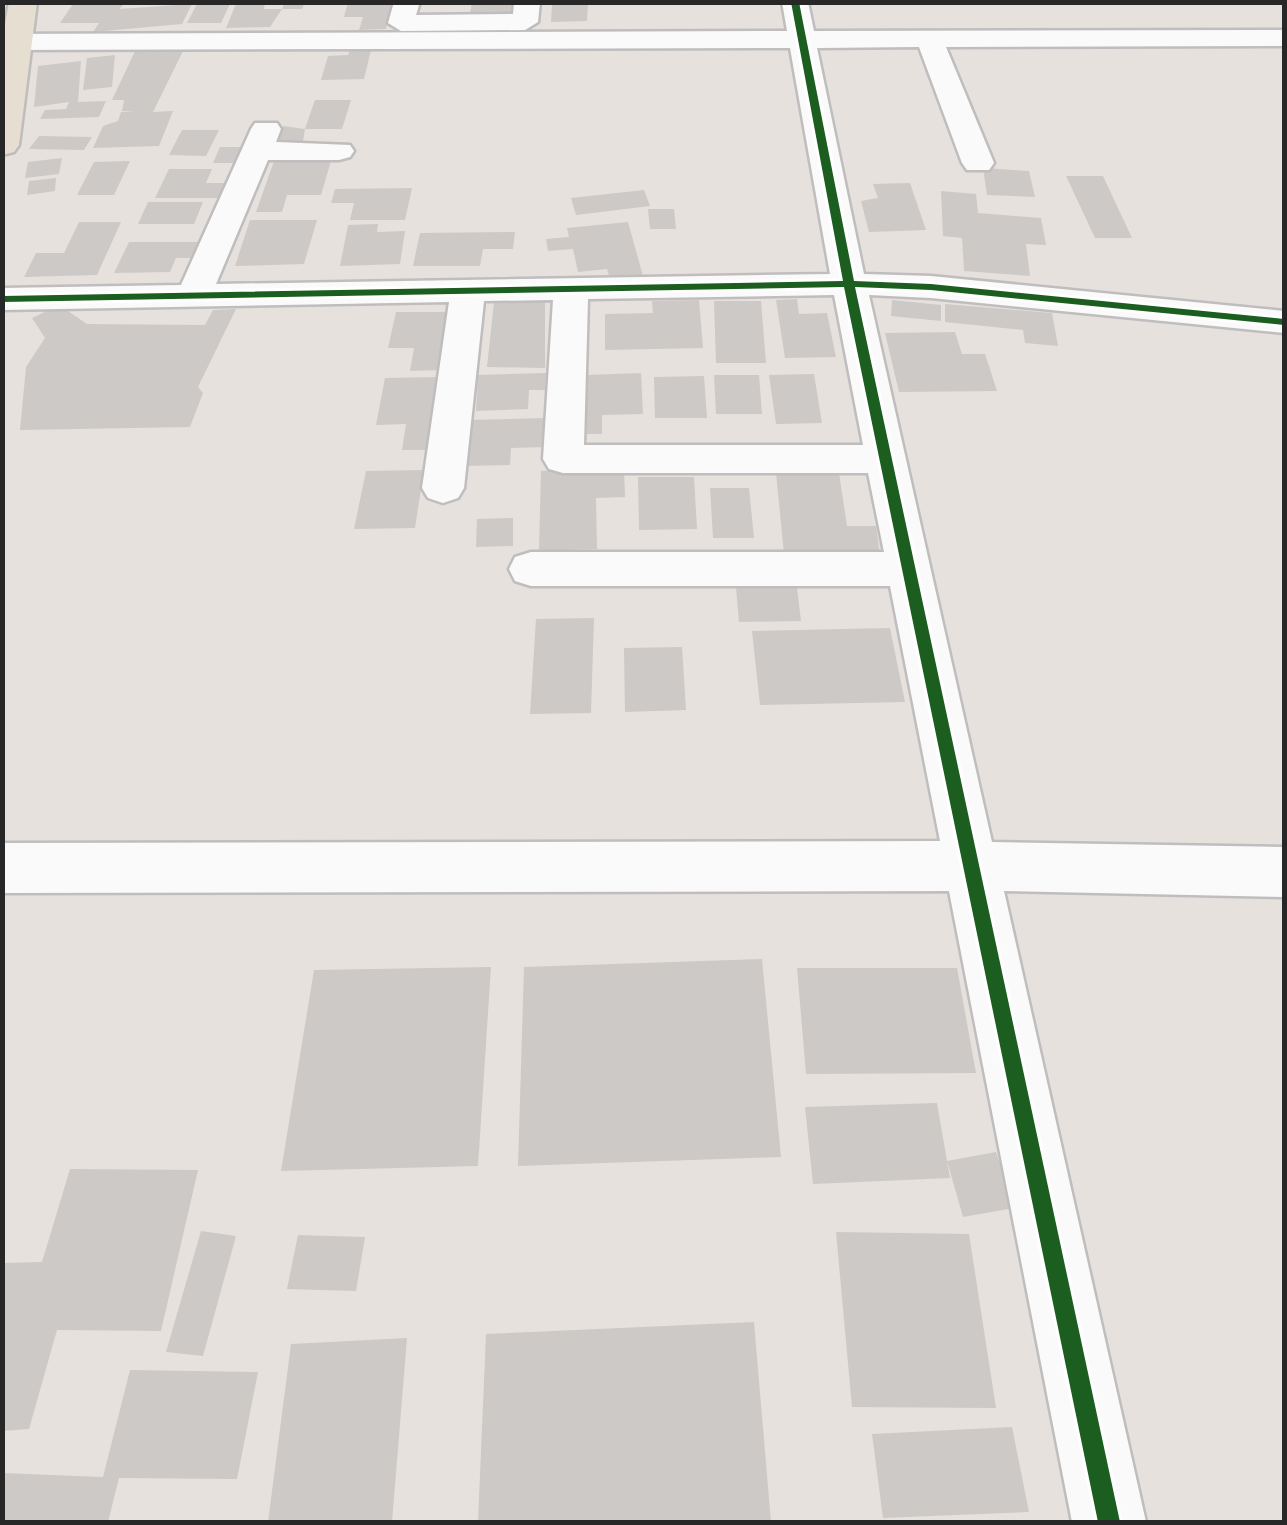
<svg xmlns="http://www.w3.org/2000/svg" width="1287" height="1525" font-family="Signika,sans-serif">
  <rect width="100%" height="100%" fill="#e6e1dc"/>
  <!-- building -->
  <path fill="#cdc9c6" d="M241 2H265L264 9H282L285 2H305L302 9H282L270 27 226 28 235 6Z
    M348 2H392L386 29 359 30 363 17H344Z
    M472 2H514L513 12 470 13Z
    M73 4H124L119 9 192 4 182 24 93 32 99 23H60Z
    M197 4H230L221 23H187Z
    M552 4H588L587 21 551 22Z
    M372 46 364 79 321 80 328 56 348 55 351 47Z
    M136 49H184L153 112 173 111 159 146 93 148 103 126 118 121 121 112H135L122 111 124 100H112Z
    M115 55 112 87 83 90 87 58Z
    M81 61 78 102 106 101 99 117 40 119 45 110 66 109 69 102 34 107 38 66Z
    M315 100H351L342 129H305L303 141 279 142 283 126 305 129Z
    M182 130H219L206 156 169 155Z
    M39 136 92 137 84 150 29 149Z
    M220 147H245L239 163H213Z
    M62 158 59 174 25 178 28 162Z
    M130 161 114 195H77L94 162Z
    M274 161H331L321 195H287L282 212H256Z
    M983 168 1029 171 1035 197 987 195Z
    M169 169H212L206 183H229L223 198H155Z
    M1066 176H1103L1132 238H1095Z
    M56 178 55 191 27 195 29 181Z
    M910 183 926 230 869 232 861 201 878 198 873 184Z
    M412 188 405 220H350L354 203H331L335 189Z
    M644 190 650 206 576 215 571 198Z
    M941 191 976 194 978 213 1041 218 1046 245 1026 244 1030 276 964 271 962 238 943 236Z
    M148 202H203L194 224H138Z
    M648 209H674L676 229H650Z
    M250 220H317L304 264 235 266Z
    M79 222H121L97 275 24 277 36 253H64Z
    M628 222 643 276 610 279 607 269 578 272 573 249 548 251 546 239 569 237 567 228Z
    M378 224 377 232 405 231 400 264 340 266 348 225Z
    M515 232 513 249H483L480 266H413L420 233Z
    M129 242H203L197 258H176L170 272 114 273Z
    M797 299 799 314 827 313 836 357 785 358 776 300Z
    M699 300 703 348 605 350V314L653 313 652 301Z
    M892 300 941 305V321L891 316Z
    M714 301H761L766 363H716Z
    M494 302H545V368L487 367Z
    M945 304 1052 313 1058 346 1025 343 1023 330 945 322Z
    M59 305 87 324 205 325 213 310 236 309 198 387 203 393 190 427 20 430 26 367 45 338 32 318Z
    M396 312H452L443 370 410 371 414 348H388Z
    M955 332 962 354H985L997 391 899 392 885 333Z
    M546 373 545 390H529L528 409 476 411 478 375Z
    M641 373 643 414 602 415V434H587V375Z
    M814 374 822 423 776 424 769 375Z
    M714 375H759L762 414H716Z
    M704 376 707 418H655L654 377Z
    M438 377 428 450H402L406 424 376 425 385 378Z
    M546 418 545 447 511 448 510 465 464 466 468 420Z
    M624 468 625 497 596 498 597 549 539 551 541 471Z
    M424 470 415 528 354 529 366 471Z
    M776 473H839L847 526H876L880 555 784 554Z
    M638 477H694L697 529 639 530Z
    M710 488H749L754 538H713Z
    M513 518V546L476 547 477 519Z
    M736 588H797L801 621 739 622Z
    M594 618 591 713 530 714 536 619Z
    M890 628 905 702 760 705 752 631Z
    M682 647 686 710 625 712 624 648Z
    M762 959 781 1157 518 1166 524 967Z
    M491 967 478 1166 281 1171 314 970Z
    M797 968H957L976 1073 806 1074Z
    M937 1103 947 1161 996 1152 1014 1208 963 1217 947 1161 950 1178 813 1184 805 1107Z
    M70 1169 198 1170 161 1331 57 1330 29 1429 2 1431V1263L42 1262Z
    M201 1231 236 1236 203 1356 166 1352Z
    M836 1232 969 1234 996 1408 852 1407Z
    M298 1235 365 1237 356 1291 287 1289Z
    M754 1322 771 1522H478L486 1334Z
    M407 1338 392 1522H268L291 1344Z
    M130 1370 258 1372 237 1479 119 1478 108 1522H2V1473L103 1477Z
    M1012 1427 1029 1512 883 1518 872 1434Z"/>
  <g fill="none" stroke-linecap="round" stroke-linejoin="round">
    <!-- minor casing -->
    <g stroke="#bfbdbe" stroke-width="5">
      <path id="minor" d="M394 2H420L416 15 513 14 514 2H540L538 22 525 30 401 31 388 23Z
        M782 2H808L814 31 1284 30V46L946 47 994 163 989 170H967L962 163 919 47 817 48 864 274 931 276 1284 311V333L931 298 869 295 992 842 1284 847V897L1004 891 1146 1522H1072L949 891 2 893V843L940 841 890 586H531L515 581 509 569 515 557 531 552H884L868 473H563L549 469 543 459 553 300 484 301 464 488 458 498 443 503 428 498 422 488 449 302 2 310V288L181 285 251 129 255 123H277L281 129 276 142 350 145 354 151 350 157 339 160H268L216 284 830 274 790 48 2 50V34L787 31ZM834 295 863 445H584L588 299Z"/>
    </g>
    <!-- major casing -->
    <g stroke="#bfbdbb" stroke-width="5">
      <path id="major" d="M9 2H37L19 145 14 152 2 155V40Z"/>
    </g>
    <!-- minor -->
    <use href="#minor" fill="#fbfafa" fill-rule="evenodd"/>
    <!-- major -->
    <use href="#major" fill="#e5ded1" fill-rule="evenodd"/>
    <!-- cycleway casing -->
    <g stroke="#fff" stroke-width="6">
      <path id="cycleway" d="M791 2H799L854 281 931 284 1284 319V325L931 290 855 287 1120 1522H1098L844 287 2 302V296L843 281Z"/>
    </g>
    <!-- cycleway -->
    <use href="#cycleway" fill="#1b5e20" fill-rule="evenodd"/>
  </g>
  <!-- border -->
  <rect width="1287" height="1525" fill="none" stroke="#272727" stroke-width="10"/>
</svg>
